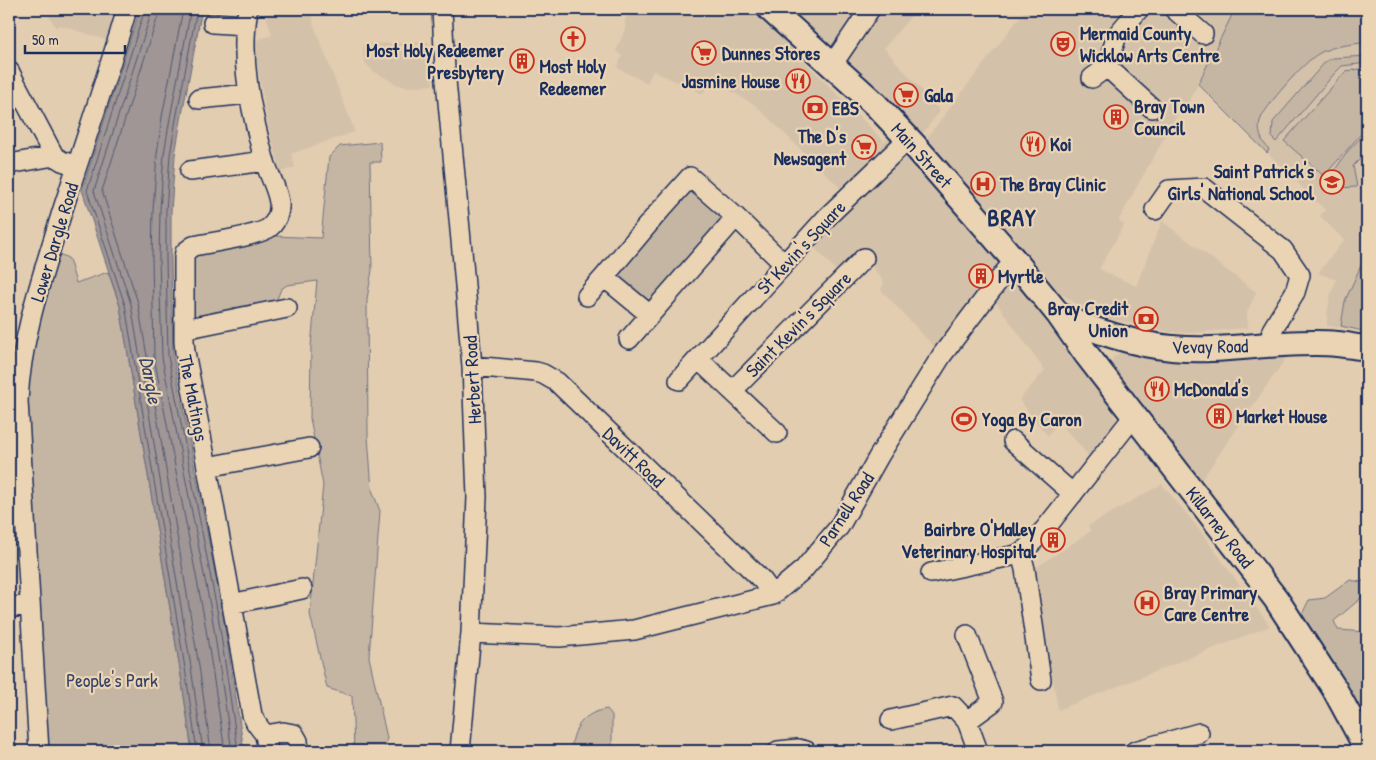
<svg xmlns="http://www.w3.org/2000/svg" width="1376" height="760" font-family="'Patrick Hand',sans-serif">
  <rect width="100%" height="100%" fill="#e3cdb0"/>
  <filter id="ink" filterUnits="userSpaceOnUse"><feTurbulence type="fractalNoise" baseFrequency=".02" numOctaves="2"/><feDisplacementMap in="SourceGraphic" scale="10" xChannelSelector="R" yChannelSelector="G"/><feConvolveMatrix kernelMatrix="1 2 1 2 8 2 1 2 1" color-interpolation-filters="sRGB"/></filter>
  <g filter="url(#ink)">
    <!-- built -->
    <path fill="#d4c1aa" d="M45 9H116L107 40 59 25 56 28Z
      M264 9H312L313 23 355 132 291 154 295 167 281 172 268 126 253 41 272 35Z
      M630 9H752L884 141 874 151 892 135 1073 344 1118 422 1090 457 1058 421 1048 436 1019 400 1045 370 988 291 942 355 881 290 884 282 864 257 843 278 813 246 855 202 755 105 710 79 703 94 653 71 647 83 617 68 622 56 616 51 625 29V20L631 10Z
      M786 9H917L884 48 940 111 920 137Z
      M1026 9H1367V331L1327 326V317L1330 296 1336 280 1318 273 1344 240 1320 216 1325 210 1198 84 1186 109 1180 110 1140 181 1119 220 1124 225 1099 269 1136 286 1162 221 1256 292 1247 313 1248 328 1191 333 1170 332 1094 315 1057 291 1038 273 922 144Z
      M429 42 433 85 408 87 398 85 373 71 366 64 363 56V44Z
      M1135 348 1166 360 1286 358 1200 482 1111 378 1109 368 1114 357 1121 352Z
      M1162 484 1195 524 1270 626 1058 710 1034 569 1091 531 1088 526Z"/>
    <!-- green -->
    <path fill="#c5b6a4" stroke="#707281" d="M1235 9H1367V42C1351 45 1333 45 1318 54 1305 61 1264 107 1260 121 1257 131 1262 143 1269 149L1267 153 1198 84Z
      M1367 56V63L1342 66 1334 74 1276 142 1272 138 1273 122 1326 61 1333 58Z
      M1367 68V127L1324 176 1284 141 1346 71Z
      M1367 131V152L1353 166 1357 187 1335 188 1326 183 1348 151Z
      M380 142 381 162H370L372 270 367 299 368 436 372 490 380 511 369 657 387 738 384 751H354L352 696 327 688 310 614 323 485 310 418 311 347 317 281 287 285 281 289 277 299 273 303 198 319 192 318 193 255 259 238 274 236 321 238 329 157 340 146Z
      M692 189 725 220 648 304 615 274Z
      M59 254 66 257 69 259 76 283 108 272 120 306 180 669 192 751H46L26 395 34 341Z
      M1367 255V332L1341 326 1345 301 1363 261Z
      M1367 574V593L1334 621 1338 630 1367 632V729L1336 680 1302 614 1309 600 1325 598 1350 580 1361 582 1365 579Z
      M607 709 612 715V751H571C573 727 583 713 607 709Z"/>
    <!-- water -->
    <path fill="#9f9695" stroke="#6a6d7f" d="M140 9H202L181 120 175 155 171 211V258L173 356 223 614 244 751H192L180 669 120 306 82 190Z"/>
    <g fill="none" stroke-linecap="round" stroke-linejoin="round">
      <!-- shore -->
      <path stroke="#505874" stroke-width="1" d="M145 9 87 191 125 305 185 668 197 751
        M151 9V14L94 191 131 304 191 667 203 751
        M159 9 158 16 102 191 138 303 199 666 211 751
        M183 9 162 117 157 154 153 210 152 258 154 357 204 617 225 751
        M191 9 170 118 164 154 160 210 159 258 162 357 212 616 232 751
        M197 9 176 119 170 155 166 211V258L168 356 218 615 238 751"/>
      <!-- minor casing -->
      <g stroke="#1b2f5e" stroke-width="22">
        <path id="minor" d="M248 9C239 60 251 110 264 159 268 173 277 188 279 202 280 211 277 221 270 227 262 235 208 243 193 246L185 252 184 258V341L185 352 207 467 252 715 256 723 265 735 268 751
          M442 9 445 70 462 251 472 366 477 497 471 633 460 751
          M1174 9 1203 34
          M213 23 245 25
          M832 65 870 9
          M1107 67 1152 108
          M9 71 54 156 62 161 77 166
          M1092 78 1107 67 1117 35 1139 9
          M199 99 248 94
          M9 164 54 156
          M190 171 265 161
          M1155 210 1169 190 1204 188 1283 250 1300 275 1295 292 1272 330 1270 345
          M587 296 604 277
          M650 315 604 277 656 215 690 177 736 217 784 264
          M184 329 287 308
          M629 339 736 217
          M698 359 777 433
          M472 366 536 372 543 374 557 382 762 580 773 595
          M679 380 828 216 908 139
          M732 391 864 258
          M1013 441 1073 494
          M207 467 309 448
          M1021 554 1025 569 1041 680
          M931 573 1021 554 1045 529 1134 416
          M231 604 302 589
          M9 607 30 606
          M471 633 559 637 634 630 773 595 804 569 839 527 879 456 942 355 1005 272 1015 261
          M891 720 953 706 967 721 978 751
          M967 721 993 702 967 635
          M265 735 283 732 294 734 298 741 299 751
          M39 751 18 401C21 336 43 274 62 212 84 144 107 77 127 9
          M778 751 798 749 806 751
          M1135 751 1199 733"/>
      </g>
      <!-- major casing -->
      <g stroke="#1b2f5e" stroke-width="28">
        <path id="major" d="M770 9 876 105 915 146 1015 261 1059 315 1087 355 1276 599 1334 688 1367 749
          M1059 315C1091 330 1136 345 1172 348 1209 352 1246 346 1283 344 1301 343 1319 342 1337 344 1347 345 1357 347 1367 348"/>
      </g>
      <!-- minor -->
      <use href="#minor" stroke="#ebd4b3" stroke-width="19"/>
      <!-- major -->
      <use href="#major" stroke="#ebd4b3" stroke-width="24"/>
    </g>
  </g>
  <!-- icons -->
  <defs>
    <g id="church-ring" transform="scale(1.25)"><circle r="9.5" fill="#ebd4b3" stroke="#c8321e" stroke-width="1.5"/><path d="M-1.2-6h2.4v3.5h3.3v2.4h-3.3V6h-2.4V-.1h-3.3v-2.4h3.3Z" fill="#c8321e"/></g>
    <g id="theatre-ring" transform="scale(1.25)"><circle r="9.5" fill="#ebd4b3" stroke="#c8321e" stroke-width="1.5"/><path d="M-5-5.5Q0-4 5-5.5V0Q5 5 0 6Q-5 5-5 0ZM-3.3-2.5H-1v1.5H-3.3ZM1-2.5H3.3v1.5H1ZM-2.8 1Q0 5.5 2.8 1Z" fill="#c8321e"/></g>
    <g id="supermarket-ring" transform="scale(1.25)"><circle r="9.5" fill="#ebd4b3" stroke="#c8321e" stroke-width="1.5"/><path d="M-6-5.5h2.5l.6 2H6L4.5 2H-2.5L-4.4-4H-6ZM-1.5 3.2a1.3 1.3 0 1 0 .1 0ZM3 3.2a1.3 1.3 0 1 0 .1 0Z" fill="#c8321e"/></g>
    <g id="building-ring" transform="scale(1.25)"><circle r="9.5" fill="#ebd4b3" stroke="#c8321e" stroke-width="1.5"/><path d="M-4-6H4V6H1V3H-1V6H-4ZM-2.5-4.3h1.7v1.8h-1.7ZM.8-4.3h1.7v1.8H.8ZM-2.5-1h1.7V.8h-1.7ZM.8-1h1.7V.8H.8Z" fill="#c8321e"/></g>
    <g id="restaurant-ring" transform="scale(1.25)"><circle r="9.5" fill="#ebd4b3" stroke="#c8321e" stroke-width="1.5"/><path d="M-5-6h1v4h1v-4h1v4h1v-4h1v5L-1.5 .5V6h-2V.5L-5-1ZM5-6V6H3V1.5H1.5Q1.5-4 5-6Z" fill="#c8321e"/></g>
    <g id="bank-ring" transform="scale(1.25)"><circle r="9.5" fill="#ebd4b3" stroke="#c8321e" stroke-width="1.5"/><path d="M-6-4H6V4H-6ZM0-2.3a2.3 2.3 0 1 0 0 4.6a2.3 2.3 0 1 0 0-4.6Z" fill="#c8321e"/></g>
    <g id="school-ring" transform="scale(1.25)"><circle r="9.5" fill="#ebd4b3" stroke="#c8321e" stroke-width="1.5"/><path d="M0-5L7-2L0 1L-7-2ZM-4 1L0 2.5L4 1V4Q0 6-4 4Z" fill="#c8321e"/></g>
    <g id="hospital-ring" transform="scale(1.25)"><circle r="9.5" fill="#ebd4b3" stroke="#c8321e" stroke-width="1.5"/><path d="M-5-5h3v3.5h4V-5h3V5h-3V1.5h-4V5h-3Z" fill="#c8321e"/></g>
    <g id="stadium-ring" transform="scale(1.25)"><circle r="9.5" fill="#ebd4b3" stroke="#c8321e" stroke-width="1.5"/><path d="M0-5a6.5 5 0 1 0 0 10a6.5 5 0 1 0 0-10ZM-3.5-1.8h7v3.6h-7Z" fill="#c8321e"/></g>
  </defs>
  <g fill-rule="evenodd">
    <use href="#church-ring" x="573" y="39"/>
    <use href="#theatre-ring" x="1063" y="44"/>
    <use href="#supermarket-ring" x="704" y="53"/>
    <use href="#building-ring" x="522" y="61"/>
    <use href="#restaurant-ring" x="798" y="81"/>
    <use href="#supermarket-ring" x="906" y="95"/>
    <use href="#bank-ring" x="815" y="108"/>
    <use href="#building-ring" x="1116" y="117"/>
    <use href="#restaurant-ring" x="1033" y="144"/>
    <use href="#supermarket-ring" x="864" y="147"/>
    <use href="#school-ring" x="1332" y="182"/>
    <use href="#hospital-ring" x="983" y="184"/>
    <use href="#building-ring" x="981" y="276"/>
    <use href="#bank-ring" x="1146" y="319"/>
    <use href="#restaurant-ring" x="1157" y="389"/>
    <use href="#building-ring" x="1219" y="416"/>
    <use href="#stadium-ring" x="964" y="419"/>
    <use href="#building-ring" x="1053" y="540"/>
    <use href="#hospital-ring" x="1147" y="603"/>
  </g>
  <g text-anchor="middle" stroke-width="4.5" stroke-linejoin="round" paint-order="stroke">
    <!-- poi labels -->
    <g font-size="19" font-weight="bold" fill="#1b2f5e" stroke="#ebd4b3" text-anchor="start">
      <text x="1080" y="40">Mermaid County<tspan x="1080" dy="22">Wicklow Arts Centre</tspan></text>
      <text x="504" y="57" text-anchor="end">Most Holy Redeemer<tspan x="504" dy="22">Presbytery</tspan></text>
      <text x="722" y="60">Dunnes Stores</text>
      <text x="573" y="73" text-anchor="middle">Most Holy<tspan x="573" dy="22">Redeemer</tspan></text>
      <text x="780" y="88" text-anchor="end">Jasmine House</text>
      <text x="924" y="102">Gala</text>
      <text x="1134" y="113">Bray Town<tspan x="1134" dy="22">Council</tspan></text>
      <text x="832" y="115">EBS</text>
      <text x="846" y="143" text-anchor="end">The D's<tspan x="846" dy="22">Newsagent</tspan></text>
      <text x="1050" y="151">Koi</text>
      <text x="1314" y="178" text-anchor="end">Saint Patrick's<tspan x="1314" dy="22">Girls' National School</tspan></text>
      <text x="1000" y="191">The Bray Clinic</text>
      <text x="998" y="283">Myrtle</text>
      <text x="1128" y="315" text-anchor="end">Bray Credit<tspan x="1128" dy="22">Union</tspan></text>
      <text x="1174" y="396">McDonald's</text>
      <text x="1236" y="423">Market House</text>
      <text x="982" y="426">Yoga By Caron</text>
      <text x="1036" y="536" text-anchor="end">Bairbre O'Malley<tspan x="1036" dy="22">Veterinary Hospital</tspan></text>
      <text x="1164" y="599">Bray Primary<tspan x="1164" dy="22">Care Centre</tspan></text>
    </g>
    <!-- street labels -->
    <g font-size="19" fill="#1b2f5e" stroke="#ebd4b3">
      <text transform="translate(922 155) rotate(48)" y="7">Main Street</text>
      <text transform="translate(54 242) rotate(-73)" y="7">Lower Dargle Road</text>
      <text transform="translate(801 247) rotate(-47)" y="7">St Kevin's Square</text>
      <text transform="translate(798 324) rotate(-45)" y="7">Saint Kevin's Square</text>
      <text transform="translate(1210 346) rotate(-1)" y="7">Vevay Road</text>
      <text transform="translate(472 380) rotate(-93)" y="7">Herbert Road</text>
      <text transform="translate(194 398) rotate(79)" y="7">The Maltings</text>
      <text transform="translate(634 457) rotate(44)" y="7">Davitt Road</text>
      <text transform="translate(846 509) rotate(-57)" y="7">Parnell Road</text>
      <text transform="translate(1220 527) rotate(52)" y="7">Killarney Road</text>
    </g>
    <!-- park labels -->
    <g font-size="19" fill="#344368" stroke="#ebd4b3">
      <text x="112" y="687">People's Park</text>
    </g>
    <!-- water labels -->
    <g font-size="20" font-style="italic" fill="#354469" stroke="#ebd4b3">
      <text transform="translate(151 380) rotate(79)" y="7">Dargle</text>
    </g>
    <!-- district labels -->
    <g font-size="24" font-weight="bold" letter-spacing="1" fill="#1b2f5e" stroke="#ebd4b3">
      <text x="1012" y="226">BRAY</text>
    </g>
  </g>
  <!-- margin -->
  <rect width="1376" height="760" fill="none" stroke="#ebd4b3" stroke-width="30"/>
  <rect x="15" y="15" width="1346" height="730" fill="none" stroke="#1b2f5e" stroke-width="2" filter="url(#ink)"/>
  <!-- scale -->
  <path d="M25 45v8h100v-8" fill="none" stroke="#1b2f5e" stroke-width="2.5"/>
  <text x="32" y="45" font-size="15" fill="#1b2f5e" stroke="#ebd4b3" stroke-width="4" paint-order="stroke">50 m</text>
</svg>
